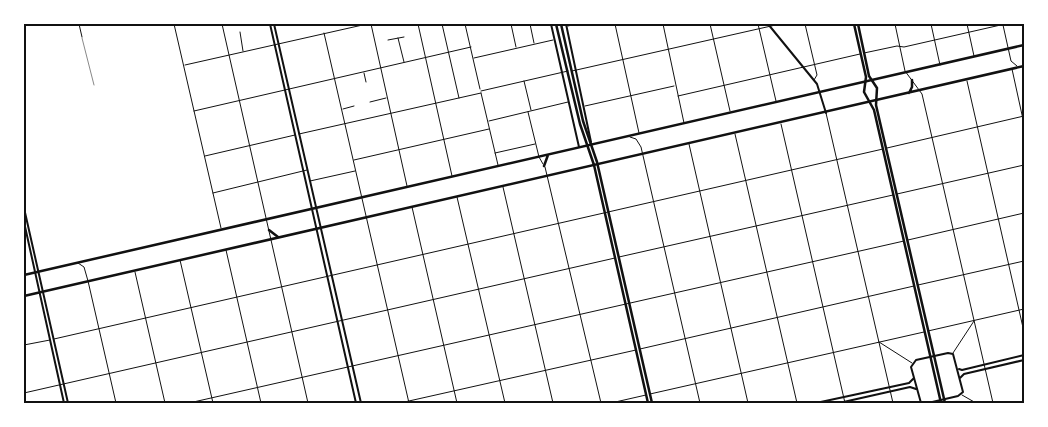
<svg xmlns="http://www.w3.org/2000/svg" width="1048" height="427" font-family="Overpass,sans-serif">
  <rect width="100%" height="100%" fill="#fff"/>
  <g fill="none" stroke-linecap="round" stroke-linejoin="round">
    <!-- service -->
    <path stroke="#111" stroke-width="0.5" d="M82 38 94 85"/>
    <!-- minor -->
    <path stroke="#111" stroke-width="1" d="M79 24 82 37
      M174 24 221 228
      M222 24 308 403
      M371 24 407 186
      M418 24 452 176
      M442 24 459 98
      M465 24 480 89
      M511 24 516 47
      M530 24 534 43
      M615 24 639 133
      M663 24 684 123
      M710 24 730 111
      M758 24 776 101
      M805 24 817 75 814 80
      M895 24 905 71 922 94 993 403
      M931 24 940 65
      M967 24 974 56
      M1003 25 1011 61 1017 66
      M568 26 576 24
      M240 32 243 51
      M324 33 409 403
      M398 38 404 62
      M388 40 404 37
      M864 53 897 46 904 47 1005 24
      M474 58 553 40
      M185 65 367 24
      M1012 69 1024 124
      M572 71 780 24
      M364 73 366 82
      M524 81 531 110
      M967 81 1024 332
      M481 91 568 71
      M481 93 498 165
      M678 96 860 54
      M370 102 386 98
      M585 106 674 86
      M343 109 354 106
      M194 111 471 47
      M528 112 539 157 543 164
      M826 113 893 403
      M489 121 568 102
      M781 124 845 403
      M299 134 481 93
      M735 134 797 403
      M630 137 636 139 641 147 700 403
      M689 144 748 403
      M887 148 1024 116
      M495 153 535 144
      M205 156 295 135
      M354 160 489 129
      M545 167 601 403
      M310 181 355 171
      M503 187 553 403
      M213 193 307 170
      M897 194 1024 165
      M457 197 505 403
      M412 207 457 403
      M908 240 1024 213
      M226 250 261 403
      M619 257 893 195
      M180 260 213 403
      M78 263 84 267 88 281 116 403
      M135 272 165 403
      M918 285 1024 261
      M928 331 1024 309
      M54 339 883 149
      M879 342 912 363
      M24 345 50 340
      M640 349 914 286
      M953 353 974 321
      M24 393 615 258
      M650 394 924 332
      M962 395 976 403
      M189 403 904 241
      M400 403 636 350
      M611 403 646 395"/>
    <!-- tertiary -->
    <path stroke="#111" stroke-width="2" d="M551 24 579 147
      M566 24 591 142
      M768 24 817 84 826 113"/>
    <!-- secondary -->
    <path stroke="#111" stroke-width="2" d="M270 24 356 403
      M274 24 361 403
      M24 208 68 403
      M24 222 64 403
      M959 369 962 370 1024 355
      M960 378 964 374 1024 360
      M816 403 909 383 914 378
      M839 403 910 387 916 389
      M921 403 911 367 916 360 948 353 953 354 963 392 958 396 928 403"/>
    <!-- primary -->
    <path stroke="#111" stroke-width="2.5" d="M556 24 580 124 594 165 648 403
      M561 24 583 121 597 162 652 403
      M854 24 866 77 864 92 874 110 941 403
      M858 24 869 76 877 88 876 105 945 403"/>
    <!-- trunk -->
    <path stroke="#111" stroke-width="2.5" d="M909 93 912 87V80
      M544 166 548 155
      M269 230 278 237
      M24 275 1024 45
      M24 296 1024 66"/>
  </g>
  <!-- border -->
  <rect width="1048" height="427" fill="none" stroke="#ffffff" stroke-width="50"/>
  <rect x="25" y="25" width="998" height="377" fill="none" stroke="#111" stroke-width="2"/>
</svg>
